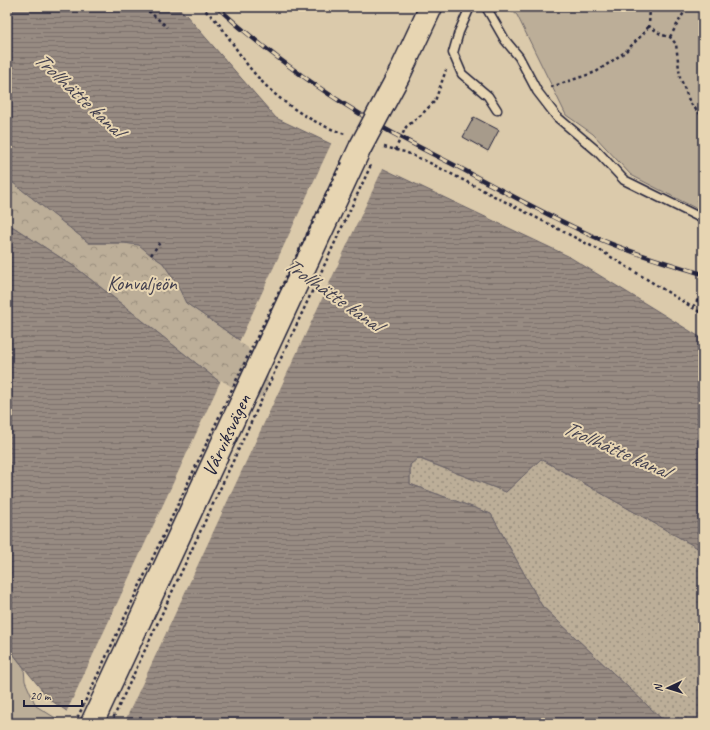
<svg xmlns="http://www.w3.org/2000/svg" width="710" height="730" font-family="Caveat,sans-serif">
  <defs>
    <pattern id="grass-dots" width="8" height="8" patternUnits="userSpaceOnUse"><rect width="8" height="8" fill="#bcae98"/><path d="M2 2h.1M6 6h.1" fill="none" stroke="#988d7d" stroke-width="1.8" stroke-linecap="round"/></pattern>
    <pattern id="forest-crowns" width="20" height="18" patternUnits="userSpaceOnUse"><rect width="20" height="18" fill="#bcae98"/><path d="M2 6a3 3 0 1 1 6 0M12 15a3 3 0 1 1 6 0" fill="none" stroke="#988d7d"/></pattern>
    <pattern id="water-rules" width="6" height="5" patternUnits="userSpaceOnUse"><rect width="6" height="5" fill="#978b82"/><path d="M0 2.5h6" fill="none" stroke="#7b716c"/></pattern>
  </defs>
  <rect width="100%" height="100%" fill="#dbcaab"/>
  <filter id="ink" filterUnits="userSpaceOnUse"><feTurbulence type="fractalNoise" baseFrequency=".025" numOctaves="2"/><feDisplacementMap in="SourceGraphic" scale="8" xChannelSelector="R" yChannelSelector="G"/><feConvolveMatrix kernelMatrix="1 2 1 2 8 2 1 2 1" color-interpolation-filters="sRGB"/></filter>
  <g filter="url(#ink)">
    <!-- grass -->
    <path fill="url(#grass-dots)" stroke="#6f686a" d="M417 458 506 492 541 459 703 551V723H666L542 606 491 514 410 484V465Z"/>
    <!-- forest -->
    <path fill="url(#forest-crowns)" stroke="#6f686a" d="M7 178 89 243H124L140 245 151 255 163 263 177 284 186 303 248 346 270 376 268 396 254 404 221 383 75 267 7 223Z"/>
    <!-- park -->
    <path fill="#bcae98" stroke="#6f686a" d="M507 7H703V212L631 175 593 134 566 115 517 15Z
      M7 646 24 668 25 681 36 706 62 722 61 723H7Z"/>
    <!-- water -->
    <path fill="url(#water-rules)" stroke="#686166" d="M7 7H177L186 15 276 118 568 256 703 339V551L541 459 506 492 418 458 410 465V484L491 514 542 606 666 723H84L49 699 7 646V223L75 267 221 383 254 404 268 396 270 376 248 346 186 303 177 284 163 263 151 255 139 245 124 243H89L7 178Z"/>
    <!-- pier -->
    <path fill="#dbcaab" d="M332 142 384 166 124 723H80L66 713 221 380 254 401 266 394 268 377 247 347 239 342Z"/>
    <!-- building -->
    <path fill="#a79b8b" stroke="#22223b" d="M474 117 499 130 488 151 463 137Z"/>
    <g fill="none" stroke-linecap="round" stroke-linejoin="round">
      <!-- lane casing -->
      <g stroke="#22223b" stroke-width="11">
        <path id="lane" d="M470 7 459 32 453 53 462 74 488 96 497 110
          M486 7 505 40 519 57 537 91 557 117 597 151 624 180 703 219"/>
      </g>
      <!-- secondary casing -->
      <g stroke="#22223b" stroke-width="25">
        <path id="secondary" d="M400 73 431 7
          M92 723 360 148"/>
      </g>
      <!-- path -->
      <path stroke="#22223b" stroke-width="2.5" stroke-dasharray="3 3" stroke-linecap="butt" d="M144 7 167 27
        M201 7C207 12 214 18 219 24 231 40 241 58 255 74 278 101 311 123 345 134
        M650 7 649 26 662 35 670 37 676 44 680 77 690 103 703 117
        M670 37 687 7
        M551 87 596 72 625 52 642 35 649 26
        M384 147 405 152 430 163 603 252 703 314
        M395 150 406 127 421 115 435 101 446 70
        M698 201 703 182
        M151 255 161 241
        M693 307 703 292
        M7 720 10 723"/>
      <!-- lane -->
      <use href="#lane" stroke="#e7d5b2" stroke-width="8"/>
      <!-- secondary -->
      <use href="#secondary" stroke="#e7d5b2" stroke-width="22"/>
      <!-- rail casing -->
      <g stroke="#22223b" stroke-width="4.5">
        <path id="rail" d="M217 7C266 52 322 92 380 126 406 141 433 154 460 168 505 192 550 217 597 238 631 253 667 263 703 274"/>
      </g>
      <!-- rail -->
      <use href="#rail" stroke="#e7d5b2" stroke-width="3" stroke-dasharray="9" stroke-linecap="butt"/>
      <!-- secondary-bridge casing -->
      <g stroke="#22223b" stroke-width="25" stroke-linecap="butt">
        <path id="secondary-bridge" d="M360 148 400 73"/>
      </g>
      <!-- path-bridge -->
      <path stroke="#22223b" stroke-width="2.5" stroke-dasharray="3 3" stroke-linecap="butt" d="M75 723 242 368 343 160
        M111 723 371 165"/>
      <!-- secondary-bridge -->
      <use href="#secondary-bridge" stroke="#e7d5b2" stroke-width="22"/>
    </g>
  </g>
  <g text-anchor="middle" stroke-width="4" stroke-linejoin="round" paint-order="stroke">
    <!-- park labels -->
    <g font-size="20" fill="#413e4e" stroke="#e7d5b2">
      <text x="142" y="290">Konvaljeön</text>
    </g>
    <!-- street labels -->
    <g font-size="20" fill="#22223b" stroke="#e7d5b2">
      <text transform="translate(226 435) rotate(-65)" y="7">Vårviksvägen</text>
    </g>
    <!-- water labels -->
    <g font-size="21" font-style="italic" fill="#454250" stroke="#e7d5b2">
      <text transform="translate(79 94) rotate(43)" y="7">Trollhätte kanal</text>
      <text transform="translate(333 294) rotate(35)" y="7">Trollhätte kanal</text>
      <text transform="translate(616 449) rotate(24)" y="7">Trollhätte kanal</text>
    </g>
  </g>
  <!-- margin -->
  <rect width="710" height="730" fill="none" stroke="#e7d5b2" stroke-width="24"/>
  <rect x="12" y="12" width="686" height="706" fill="none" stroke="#22223b" stroke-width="1.5" filter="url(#ink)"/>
  <!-- north arrow -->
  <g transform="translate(668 688) rotate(266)" stroke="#e7d5b2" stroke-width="3" paint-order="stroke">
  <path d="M0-3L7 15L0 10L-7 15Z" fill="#22223b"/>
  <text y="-6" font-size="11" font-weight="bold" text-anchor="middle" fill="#22223b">N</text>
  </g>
  <!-- scale -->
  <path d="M24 700v6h58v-6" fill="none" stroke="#22223b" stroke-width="2"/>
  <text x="30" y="700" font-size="12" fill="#22223b" stroke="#e7d5b2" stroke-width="3" paint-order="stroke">20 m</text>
</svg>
